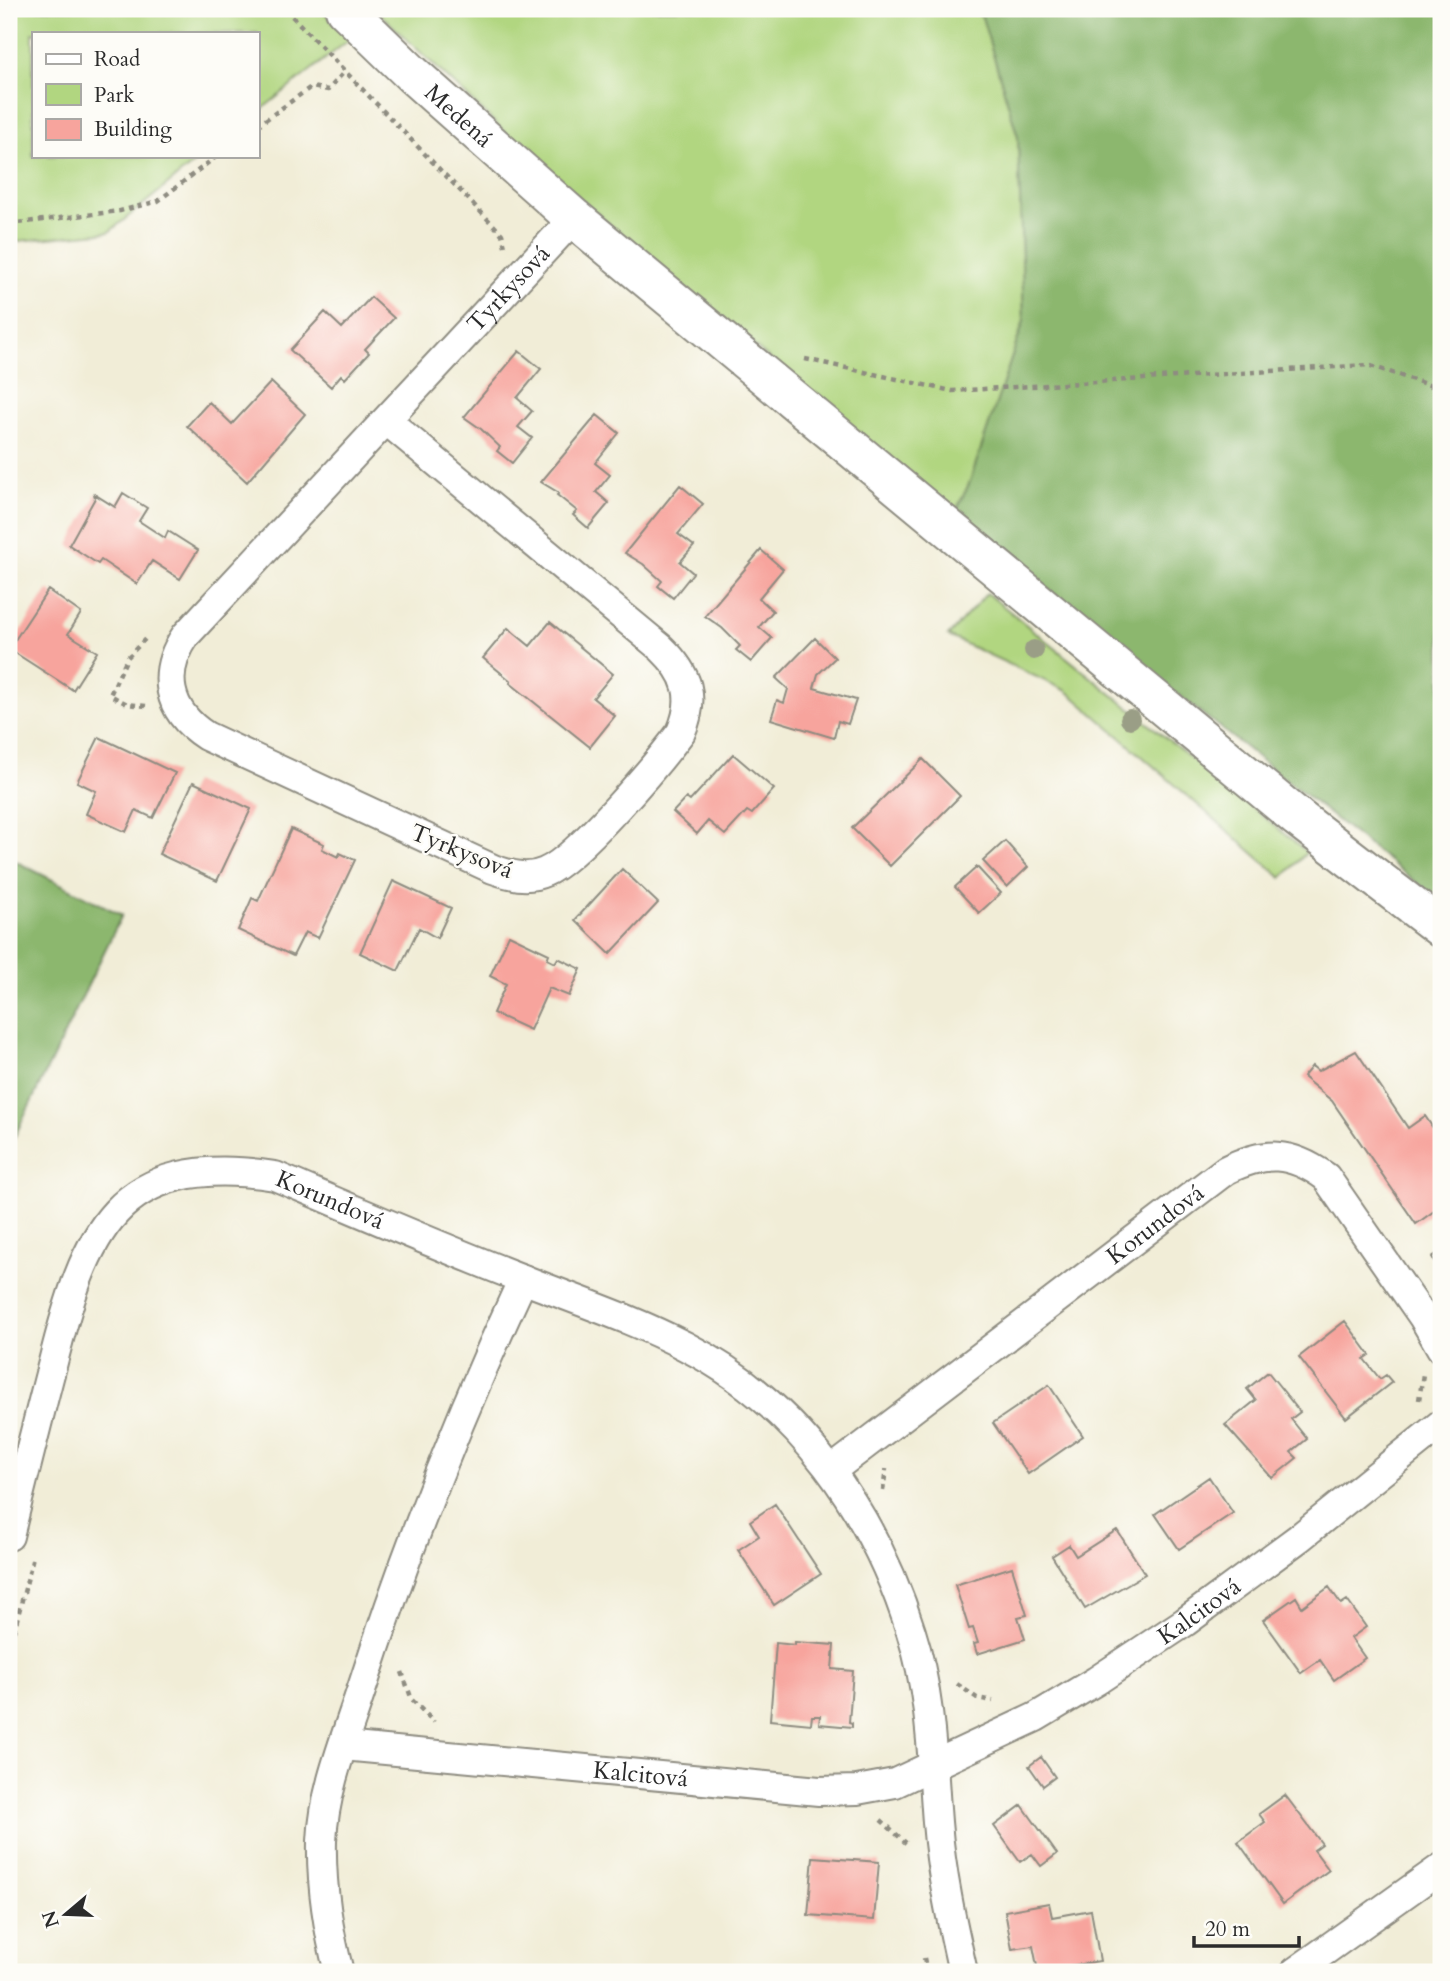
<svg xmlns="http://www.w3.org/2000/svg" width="1450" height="1981" font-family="Cardo,serif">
  <rect width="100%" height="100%" fill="#fdfcf7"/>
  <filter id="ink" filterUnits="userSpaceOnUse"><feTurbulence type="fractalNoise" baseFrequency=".0143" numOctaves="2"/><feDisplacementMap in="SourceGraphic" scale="14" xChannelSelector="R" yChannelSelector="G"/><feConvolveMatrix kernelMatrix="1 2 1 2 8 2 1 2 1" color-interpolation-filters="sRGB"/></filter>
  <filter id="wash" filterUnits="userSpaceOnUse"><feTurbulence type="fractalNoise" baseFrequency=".00686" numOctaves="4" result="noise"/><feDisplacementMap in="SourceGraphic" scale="28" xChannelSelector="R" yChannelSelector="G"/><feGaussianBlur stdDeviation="1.57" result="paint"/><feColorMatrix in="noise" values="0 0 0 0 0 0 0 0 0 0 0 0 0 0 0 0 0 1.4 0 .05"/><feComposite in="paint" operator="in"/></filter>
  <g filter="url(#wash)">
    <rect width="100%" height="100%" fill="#f1edd7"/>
    <!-- green -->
    <path fill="#b1d680" stroke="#6e8056" stroke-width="2" d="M9 9H321L349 40 257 113V33H33V156H203L109 232 9 242Z
      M375 9H972L982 17 1018 137 1024 321 969 484 955 513 648 258 513 140Z
      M987 593 1307 852 1282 878 1067 691 948 636Z"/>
    <!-- forest -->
    <path fill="#8cb76e" stroke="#5c714c" stroke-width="2" d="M972 9H1441V902L1148 671 955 513 969 484 1024 321 1018 137 982 17Z
      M9 858 122 915 9 1148Z"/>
    <g id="blocks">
      <!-- building -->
      <path fill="#f7a49d" d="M371 297 394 318 365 349 369 353 345 379 341 375 331 387 290 350 325 312 342 328Z
        M519 351 541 369 517 398 532 411 518 427 532 438 512 463 497 451 500 447 481 429 464 417Z
        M271 382 305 414 247 482 187 426 209 402 232 424Z
        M597 415 619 433 595 463 610 475 596 492 609 503 588 528 573 515 577 511 557 495 559 493 541 482Z
        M680 485 703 504 678 534 694 546 680 562 693 573 673 598 658 586 662 581 643 564 625 553Z
        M123 493 147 508 139 521 165 538 168 531 198 550 180 579 152 561 137 584 101 560 98 564 69 545 95 498 94 494 115 507Z
        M761 550 783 569 759 598 773 611 759 627 772 638 751 662 736 650 740 646 722 628 705 616Z
        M48 590 81 613 68 634 97 652 73 690 9 649Z
        M550 622 613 674 593 698 615 716 590 747 510 683 511 681 483 658 508 628 530 646Z
        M815 638 835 658 818 674 814 688 856 700 848 724 838 721 834 738 771 719 777 700 784 703 788 689 776 678Z
        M99 737 175 773 153 818 136 810 126 832 86 814 96 791 77 782Z
        M733 754 774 789 752 814 747 811 725 835 708 821 697 834 673 812 686 798 690 801Z
        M923 759 960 796 890 866 852 828Z
        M193 782 251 809 217 881 159 854Z
        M291 829 324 844 322 849 338 857 340 853 355 860 318 938 305 932 293 956 238 930 252 898 258 901Z
        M1005 841 1028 867 1007 887 983 861Z
        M977 867 1001 893 979 913 955 887Z
        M622 869 658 903 610 954 575 920Z
        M393 881 451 908 437 938 419 928 398 971 360 953Z
        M509 935 549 954 547 959 555 963 558 958 581 969 569 996 549 988 530 1030 493 1013 506 984 490 976Z
        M1356 1051 1408 1128 1425 1116 1441 1140V1206L1416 1224 1332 1101 1303 1077 1312 1066 1318 1071Z
        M1441 1251V1272L1432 1257Z
        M1345 1321 1370 1355 1364 1359 1380 1379 1386 1375 1392 1382 1346 1418 1299 1357Z
        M1268 1372 1300 1412 1291 1419 1307 1439 1291 1452 1297 1458 1272 1478 1225 1425 1256 1400 1247 1389Z
        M1049 1385 1083 1436 1028 1474 993 1423Z
        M1209 1477 1233 1513 1179 1549 1155 1514Z
        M775 1504 821 1574 774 1605 738 1550 759 1536 750 1521Z
        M1117 1530 1145 1574 1085 1609 1052 1556 1069 1545 1076 1556Z
        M1012 1567 1027 1615 1018 1617 1025 1639 977 1654 974 1644 978 1643 973 1628 969 1629 955 1585Z
        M1329 1587 1341 1604 1347 1600 1366 1627 1351 1638 1365 1658 1334 1680 1320 1660 1301 1673 1263 1620 1296 1597 1302 1607Z
        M795 1642 834 1645 832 1669 853 1671 849 1722 852 1723V1727L819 1724 820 1716H812L811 1724 770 1720 776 1643 795 1645Z
        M1041 1757 1055 1777 1043 1786 1029 1766Z
        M1285 1795 1322 1844 1314 1850 1329 1870 1283 1904 1238 1842 1265 1822 1259 1814Z
        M1022 1805 1057 1854 1041 1866 1032 1854 1020 1862 994 1826Z
        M813 1857 879 1862 874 1920 808 1915Z
        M1049 1903 1052 1917 1091 1910 1100 1961 1038 1971 1033 1946 1012 1949 1005 1911Z"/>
    </g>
  </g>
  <g filter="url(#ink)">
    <use href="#blocks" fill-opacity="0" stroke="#8e8c81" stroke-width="2"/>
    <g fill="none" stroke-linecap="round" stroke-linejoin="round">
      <!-- street casing -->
      <g stroke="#8e8c81" stroke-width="32">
        <g id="street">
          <path id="s1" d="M387 421 661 648C688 674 696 697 681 732 658 763 577 859 545 872 527 880 510 875 493 869L206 736C167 711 160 673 186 635L574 218"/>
          <path id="s2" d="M832 1470 1226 1170C1265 1151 1290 1151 1326 1177L1423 1317 1441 1348"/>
          <path id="s3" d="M9 1536C23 1480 37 1423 52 1366 85 1233 116 1151 275 1176 357 1211 440 1247 523 1279 578 1301 633 1319 685 1346 799 1404 874 1513 911 1632 931 1694 932 1758 937 1822 941 1873 952 1923 963 1972"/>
          <path id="s4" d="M343 1746 819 1791 857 1790 895 1783 1036 1717 1096 1681 1185 1622 1299 1538 1441 1424"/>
          <path d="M339 1972C328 1930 321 1885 322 1841 324 1789 346 1737 362 1688 407 1548 461 1412 523 1279"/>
          <path d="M1295 1972 1441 1868"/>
        </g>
      </g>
      <!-- secondary casing -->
      <g stroke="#8e8c81" stroke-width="42">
        <g id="secondary">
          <path id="s5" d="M345 9 412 74 574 218 1298 818 1441 928"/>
        </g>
      </g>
      <!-- path -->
      <path stroke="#8e8c81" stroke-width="4.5" stroke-dasharray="5 5" stroke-linecap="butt" d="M285 9 502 234 505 246
        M257 126 311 87 328 90 344 72
        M9 224 120 211 158 201 217 156
        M805 359 952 391 1368 365 1441 389
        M146 706 127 704 110 695 127 658 146 638
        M1419 1400 1423 1374
        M883 1491 886 1469
        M9 1651 33 1557
        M402 1672 412 1700 434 1722
        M957 1684 977 1698 993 1701
        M881 1820 906 1843
        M924 1958 927 1972"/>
      <!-- street -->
      <use href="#street" stroke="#fff" stroke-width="28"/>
      <!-- secondary -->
      <use href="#secondary" stroke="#fff" stroke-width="38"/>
    </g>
    <!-- trees -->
    <g fill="#9a9e86">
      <circle cx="1034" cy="650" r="10"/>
      <circle cx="1130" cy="719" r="10"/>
    </g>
  </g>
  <g text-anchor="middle" stroke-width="5" stroke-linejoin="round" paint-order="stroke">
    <!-- street labels -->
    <g font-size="24" fill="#2b2b2b" stroke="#fdfcf7">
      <text dy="8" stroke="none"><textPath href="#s5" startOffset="156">Medená</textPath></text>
      <text dy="8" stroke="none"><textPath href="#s1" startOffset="1606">Tyrkysová</textPath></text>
      <text transform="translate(462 851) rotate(22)" y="8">Tyrkysová</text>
      <text dy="8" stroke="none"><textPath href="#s3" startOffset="574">Korundová</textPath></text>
      <text dy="8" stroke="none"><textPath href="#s2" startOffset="406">Korundová</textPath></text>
      <text dy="8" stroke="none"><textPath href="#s4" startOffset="905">Kalcitová</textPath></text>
      <text dy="8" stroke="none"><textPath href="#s4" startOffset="299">Kalcitová</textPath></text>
    </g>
  </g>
  <!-- margin -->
  <rect width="1450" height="1981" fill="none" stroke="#fdfcf7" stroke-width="35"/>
  <!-- legend -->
  <rect x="32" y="32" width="228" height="126" fill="#fdfcf7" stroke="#a9a8a5" stroke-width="2"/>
  <rect x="46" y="54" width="35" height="10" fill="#ffffff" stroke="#a9a8a5" stroke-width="2"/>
  <text x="94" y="66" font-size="21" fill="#2b2b2b">Road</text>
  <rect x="46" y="84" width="35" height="21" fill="#b1d680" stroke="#a9a8a5" stroke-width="2"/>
  <text x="94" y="102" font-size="21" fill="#2b2b2b">Park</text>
  <rect x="46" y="119" width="35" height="21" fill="#f7a49d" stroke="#a9a8a5" stroke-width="2"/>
  <text x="94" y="136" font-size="21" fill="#2b2b2b">Building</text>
  <!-- north arrow -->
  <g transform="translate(66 1914) rotate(251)" stroke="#fdfcf7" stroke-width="5" paint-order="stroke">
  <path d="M0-5L12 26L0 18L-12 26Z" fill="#2b2b2b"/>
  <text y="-10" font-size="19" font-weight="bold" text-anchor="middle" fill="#2b2b2b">N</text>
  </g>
  <!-- scale -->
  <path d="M1194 1936v10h105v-10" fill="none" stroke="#2b2b2b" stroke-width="3.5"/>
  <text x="1205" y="1936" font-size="21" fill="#2b2b2b" stroke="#fdfcf7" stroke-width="5" paint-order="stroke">20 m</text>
</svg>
